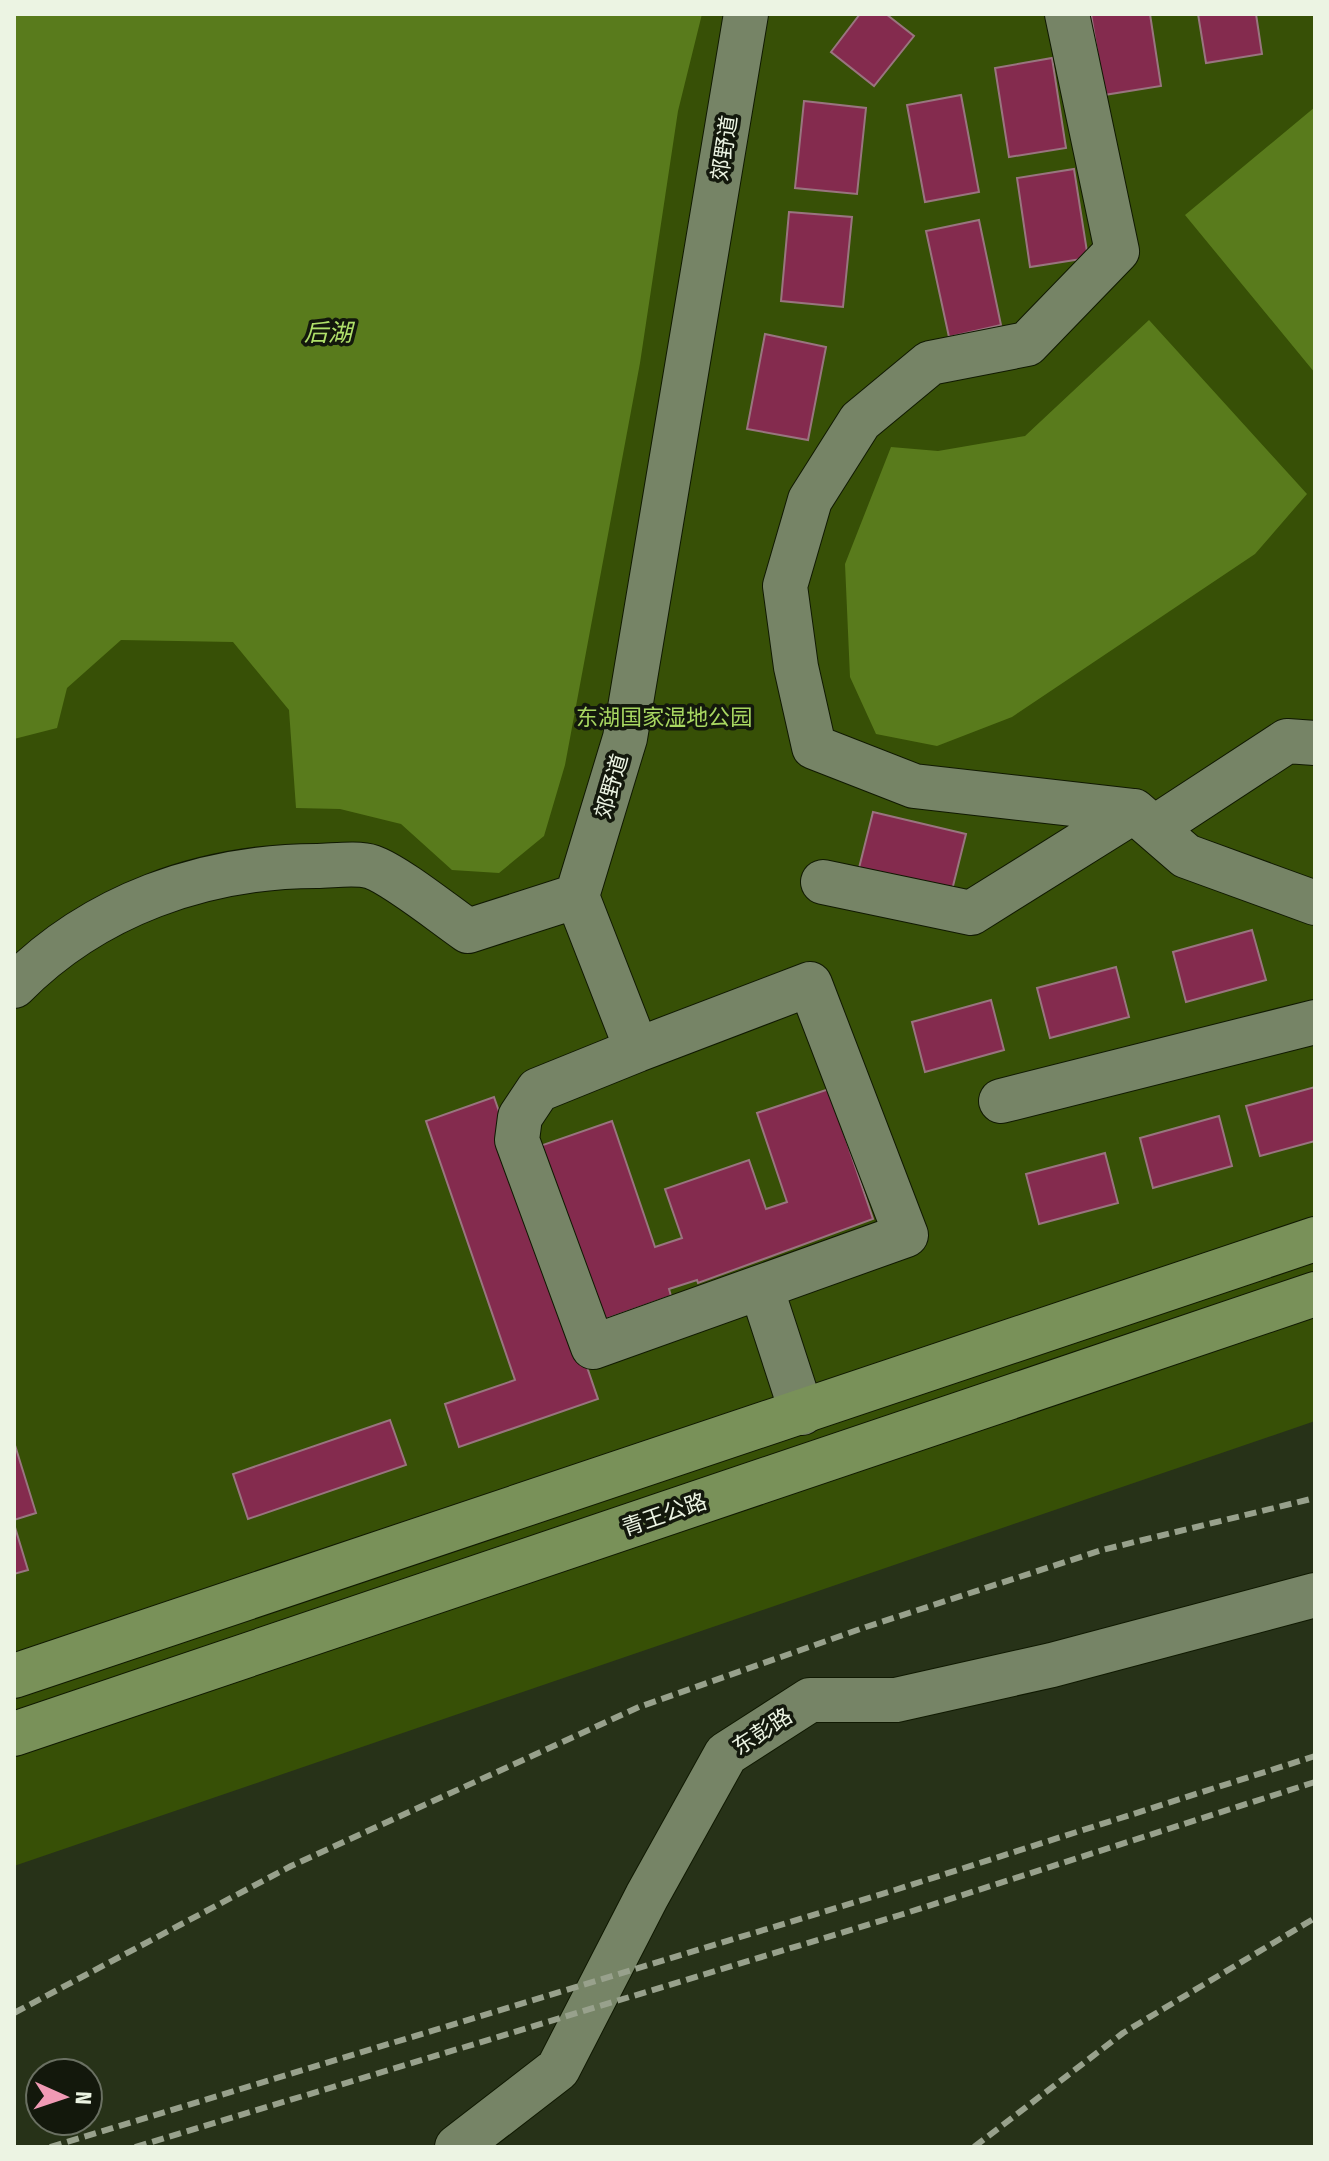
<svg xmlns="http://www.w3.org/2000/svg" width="1329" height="2161" font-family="'Fira Sans Condensed','Noto Sans SC',sans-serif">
  <rect width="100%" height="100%" fill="#273218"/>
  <!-- green -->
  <path fill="#375006" d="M14 14H1315V1421L14 1866Z"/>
  <!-- water -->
  <path fill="#597b1c" d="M14 14H702L678 111 640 363 565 765 544 836 499 873 452 870 401 824 340 809 296 808 289 710 233 642 121 640 67 688 57 728 14 739Z
    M1315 107V373L1185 215Z
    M1149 320 1307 494 1255 554 1012 717 937 746 876 734 850 677 845 564 891 447 938 451 1025 436Z"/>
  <!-- building -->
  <path fill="#842b4e" stroke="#99757f" stroke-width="2" d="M860 14H886L914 36 874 86 831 52Z
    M1091 14H1150L1161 86 1104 95Z
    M1198 14H1256L1262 54 1206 63Z
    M1052 58 1066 148 1009 157 995 68Z
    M961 95 979 192 925 202 907 105Z
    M804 101 866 108 857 194 795 188Z
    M1074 169 1088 258 1030 267 1017 178Z
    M789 212 852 217 843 307 781 301Z
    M979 220 1001 325 949 337 926 231Z
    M765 334 826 347 808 440 747 429Z
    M873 812 966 834 951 894 858 872Z
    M1252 930 1266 980 1186 1002 1173 952Z
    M1116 967 1129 1017 1050 1038 1037 988Z
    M991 1000 1004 1050 925 1072 912 1022Z
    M1315 1087V1141L1260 1156 1246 1106Z
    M829 1089 873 1219 698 1283 697 1280 669 1289 671 1296 597 1322 537 1147 612 1121 655 1247 682 1238 665 1189 749 1160 766 1209 787 1202 757 1113Z
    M494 1097 598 1399 459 1447 445 1404 515 1380 426 1121Z
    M1219 1116 1232 1166 1153 1188 1140 1138Z
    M1105 1153 1118 1203 1039 1224 1026 1174Z
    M390 1420 406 1465 248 1519 233 1474Z
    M14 1442 36 1513 14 1520Z
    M14 1524 28 1570 14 1574Z"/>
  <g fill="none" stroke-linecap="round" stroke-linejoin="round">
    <!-- minor casing -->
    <g stroke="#101902" stroke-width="46">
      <path id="minor" d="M1067 14 1117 251 1027 344 930 363 860 421 810 500 785 586 796 667 814 747 914 786 1134 811
        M1154 828 1287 741 1315 743
        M823 882 971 913 1134 811 1186 856 1315 903
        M577 896 637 1050 538 1090 520 1117 517 1140 593 1347 906 1235 810 984 637 1050
        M14 986C94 905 204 866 317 866 332 866 357 862 372 867 395 875 445 915 468 931L577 896 625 738 746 14
        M1001 1101 1315 1022
        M761 1287 802 1413
        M457 2147 558 2069 647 1896 726 1754 810 1700H896L1052 1665 1315 1595"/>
    </g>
    <!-- major casing -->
    <g stroke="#101902" stroke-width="46">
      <path id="major" d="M14 1676 1315 1239
        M14 1734 1315 1294"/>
    </g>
    <!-- minor -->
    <use href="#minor" stroke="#768466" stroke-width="44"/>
    <!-- major -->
    <use href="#major" stroke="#799159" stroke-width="44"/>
    <!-- rail -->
    <path stroke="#98a18c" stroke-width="6" stroke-dasharray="12 6" stroke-linecap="butt" d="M14 2013 291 1866 639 1707 866 1627 1102 1550 1315 1498
      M50 2147 895 1890 1315 1756
      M135 2147 900 1915 1315 1782
      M974 2147 1123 2033 1315 1918"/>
  </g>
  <g text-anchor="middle" stroke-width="7" stroke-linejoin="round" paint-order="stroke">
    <!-- street labels -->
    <g font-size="22" fill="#ecf4e3" stroke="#13180c">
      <text transform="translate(724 148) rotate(-81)" y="8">郊野道</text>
      <text transform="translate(611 786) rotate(-74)" y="8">郊野道</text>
      <text transform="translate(664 1514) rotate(-19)" y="8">青王公路</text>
      <text transform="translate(762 1731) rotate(-33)" y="8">东彭路</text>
    </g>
    <!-- park labels -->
    <g font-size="22" fill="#a8d761" stroke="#13180c">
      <text x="664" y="725">东湖国家湿地公园</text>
    </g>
    <!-- water labels -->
    <g font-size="24" font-style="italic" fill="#b0e06a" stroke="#13180c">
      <text x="328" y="341">后湖</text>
    </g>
  </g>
  <!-- border -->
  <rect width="1329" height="2161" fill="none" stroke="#ecf4e3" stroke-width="32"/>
  <!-- north arrow -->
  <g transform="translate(64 2097) rotate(93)"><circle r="38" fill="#13180c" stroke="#6a7062" stroke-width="2"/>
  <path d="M0-6L14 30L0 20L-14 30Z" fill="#f09ab5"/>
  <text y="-12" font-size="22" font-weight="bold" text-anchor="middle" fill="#ecf4e3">N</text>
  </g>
</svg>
